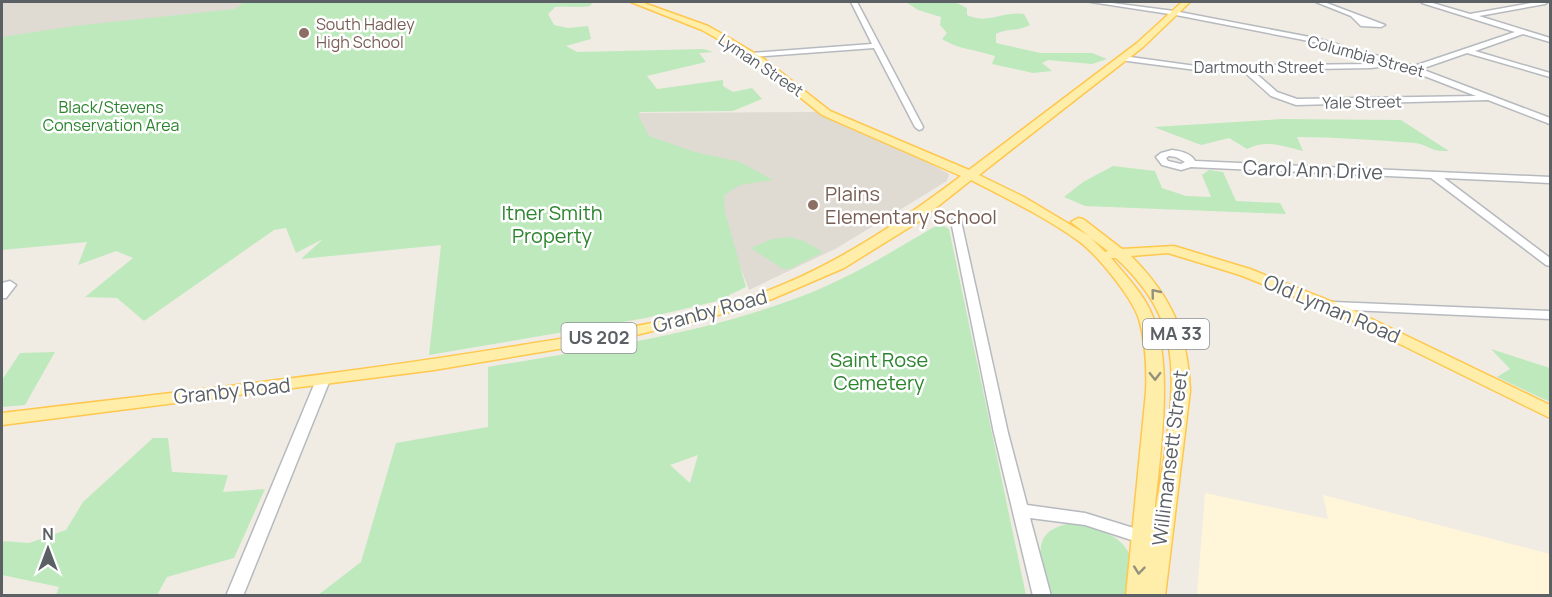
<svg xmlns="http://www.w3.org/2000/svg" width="1552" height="597" font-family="Manrope,sans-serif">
  <rect width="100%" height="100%" fill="#f0ece3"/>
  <!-- commercial -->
  <path fill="#fff5d9" d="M1205 493 1328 519 1323 495 1550 554V595H1197Z"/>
  <!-- education -->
  <path fill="#dfdbd2" d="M2 2H319L2 39Z
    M816 112 918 157 949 174 947 181 837 248 749 290 712 192 636 132 637 113Z"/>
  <!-- green -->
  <path fill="#bee9bd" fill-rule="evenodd" d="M244 2 592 3 590 6C578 8 567 6 555 7L548 14 554 25 568 28 588 26 591 39 566 46 577 52 704 49 713 52 699 53 706 62 647 76 657 89 723 80V86L733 92 752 88 762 99 733 111 640 112 638 115 649 136 695 152 740 162 773 180 740 185 724 195 725 212 746 287 729 295 730 298 646 318 429 355 441 245 301 259 323 239 296 253 286 228 274 230 144 321 117 298 85 297 133 258 116 251 78 265 87 242 2 250V37L74 26 235 9Z
    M906 2H955L967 8V15C988 25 1002 11 1024 14L1030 25C1017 32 1007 28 996 34V43L1040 53H1092L1107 59 1092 64 1048 60 1042 63 1052 71 1033 73 992 64 995 56C977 50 957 49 942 39L947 33 940 25 941 17 918 10Z
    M1282 119 1401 120 1449 151C1429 152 1428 144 1414 143 1375 140 1336 137 1297 137L1303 151C1283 146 1265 139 1247 149L1229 138 1201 145 1154 127Z
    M1113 166 1155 171 1162 188 1186 196 1211 197 1202 175 1209 170 1223 172 1236 201 1280 203 1286 214 1085 206 1064 197 1083 182Z
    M944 226 949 229 1026 595H318L361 562 396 443 488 427V367C592 349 698 335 797 298 846 280 890 253 934 227ZM698 455 690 483 670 465Z
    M789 237 804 241 823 252 790 269H783L751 248 772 239Z
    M1491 349 1550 368V402L1497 377 1510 369Z
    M55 352 25 405 2 407V380L20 353Z
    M153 438H168L172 472 228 475 223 492 265 489 234 558 167 577 157 595H56L59 587 2 575V541L29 543 66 530 83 502Z
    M1067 524C1093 525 1130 535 1133 567 1134 576 1130 587 1129 595H1052C1044 565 1025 534 1067 524Z"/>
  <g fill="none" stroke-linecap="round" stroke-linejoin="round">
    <!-- minor casing -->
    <g stroke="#b6babf" stroke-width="3">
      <path id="minor" d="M851 2H857L923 127 922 129 919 130 915 127 874 48 752 57 748 55 752 53 872 44Z
        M1091 2H1104L1174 11 1315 38 1414 66 1515 32 1422 3 1421 2H1429L1470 14 1537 2H1548L1545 4 1479 16 1550 38V42L1523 34 1475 51 1550 73V77L1467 53 1421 69 1550 118V124L1488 100 1296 105 1271 96 1242 70H1196L1120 60 1119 58 1123 56 1196 66 1371 64 1386 62 1314 42 1176 15ZM1393 65H1396L1476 96 1297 99 1277 92 1252 70 1371 68Z
        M1316 2H1324L1385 25 1381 27 1361 26 1351 16Z
        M1172 150C1180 151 1191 153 1195 161L1550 177V183L1444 178 1550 258V266L1546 265 1431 178 1191 167 1181 170 1162 165 1156 157 1161 153ZM1169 156 1176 157 1185 162 1181 164 1168 161 1166 158Z
        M956 218 961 221 1008 433 1027 505 1085 513 1153 534 1155 539 1153 544 1147 545 1085 525 1030 518 1051 596H1033L994 433 951 221Z
        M10 281 16 285 6 298H2V283Z
        M1333 302 1550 311V319L1329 309 1327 306 1329 303Z
        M323 376 328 377 330 380 243 596H226L316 380 318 377Z"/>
    </g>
    <!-- major casing -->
    <g stroke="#ffc74d" stroke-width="3">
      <path id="major" d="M631 2H641L708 26 731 39 764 59 830 111 969 170 1137 43 1182 2H1190L1143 47 979 175 1024 197 1089 236 1071 222 1078 218 1083 219 1122 249 1174 246 1250 269 1355 311 1550 405V418L1345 317 1240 275 1168 253 1131 256C1172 297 1188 334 1190 391L1165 596H1126L1146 392C1147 367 1146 343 1139 319 1132 297 1098 256 1080 242 1047 218 1008 199 971 180L918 222 844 268 772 299 730 312 624 338 434 370 2 425V413C175 392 349 374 522 345 602 332 686 321 762 293 836 265 899 223 961 176L822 115 758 63 725 43 702 30ZM1091 238 1108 251 1105 252ZM1111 258H1116C1133 274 1148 291 1158 312 1187 369 1162 463 1153 526 1158 469 1175 368 1153 317 1144 294 1126 276 1111 258Z"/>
    </g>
    <!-- minor -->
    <use href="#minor" fill="#fff" fill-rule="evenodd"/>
    <!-- major -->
    <use href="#major" fill="#ffeea9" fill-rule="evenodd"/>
  </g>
  <!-- one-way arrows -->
  <defs><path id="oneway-chevron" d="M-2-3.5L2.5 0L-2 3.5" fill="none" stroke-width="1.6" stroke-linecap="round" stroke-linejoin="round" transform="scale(1.5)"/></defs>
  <g stroke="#94927d">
    <use href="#oneway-chevron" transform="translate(1155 293) rotate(-129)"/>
    <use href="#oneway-chevron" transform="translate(1155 376) rotate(89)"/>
    <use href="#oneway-chevron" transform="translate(1139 570) rotate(96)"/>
  </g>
  <!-- markers -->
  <g fill="#8d6e63" stroke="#fff" stroke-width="2">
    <circle cx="304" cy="33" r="6"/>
    <circle cx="813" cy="205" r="6"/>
  </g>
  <g text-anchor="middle" stroke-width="5" stroke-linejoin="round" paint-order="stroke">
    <!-- far-education labels -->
    <g font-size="16" fill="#785e54" stroke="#fff" text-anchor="start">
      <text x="316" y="30">South Hadley<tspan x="316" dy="18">High School</tspan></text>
    </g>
    <!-- far-street labels -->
    <g font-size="16" fill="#5b6065" stroke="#fff">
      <text transform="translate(1366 56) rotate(15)" y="6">Columbia Street</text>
      <text transform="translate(761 65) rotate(34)" y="6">Lyman Street</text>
      <text x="1259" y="73">Dartmouth Street</text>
      <text transform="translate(1362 102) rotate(-1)" y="6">Yale Street</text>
    </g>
    <!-- far-park labels -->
    <g font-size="16" fill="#2c842e" stroke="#fff">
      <text x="111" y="113">Black/Stevens<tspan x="111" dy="18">Conservation Area</tspan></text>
    </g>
    <!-- shield labels -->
    <g fill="#fff" stroke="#8c9093" stroke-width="1.5">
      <rect x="1143" y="319" width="66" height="30" rx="4.5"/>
      <rect x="561.5" y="323" width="75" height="30" rx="4.5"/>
    </g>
    <g font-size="18" font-weight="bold" fill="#5b6065">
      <text x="1176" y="340">MA 33</text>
      <text x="599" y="344">US 202</text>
    </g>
    <!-- street labels -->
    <g font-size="20" fill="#5b6065" stroke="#fff">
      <text transform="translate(1313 170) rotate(2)" y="7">Carol Ann Drive</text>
      <text transform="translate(1332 309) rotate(23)" y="7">Old Lyman Road</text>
      <text transform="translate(710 311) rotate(-15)" y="7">Granby Road</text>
      <text transform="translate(232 391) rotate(-6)" y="7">Granby Road</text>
      <text transform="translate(1170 458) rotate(-83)" y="7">Willimansett Street</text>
    </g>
    <!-- education labels -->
    <g font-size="20" fill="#785e54" stroke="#fff" text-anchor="start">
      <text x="825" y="201">Plains<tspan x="825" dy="23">Elementary School</tspan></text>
    </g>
    <!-- park labels -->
    <g font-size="20" fill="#2c842e" stroke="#fff">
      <text x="552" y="220">Itner Smith<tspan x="552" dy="23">Property</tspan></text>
      <text x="879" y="367">Saint Rose<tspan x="879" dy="23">Cemetery</tspan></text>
    </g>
  </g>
  <!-- border -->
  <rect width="1552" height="597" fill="none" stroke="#5b6065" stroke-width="6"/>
  <!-- north arrow -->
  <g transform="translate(48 549)" stroke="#ffffff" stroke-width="4.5" paint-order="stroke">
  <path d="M0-4.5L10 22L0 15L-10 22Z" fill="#5b6065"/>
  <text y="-9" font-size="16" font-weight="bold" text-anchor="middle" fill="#5b6065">N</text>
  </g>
</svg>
